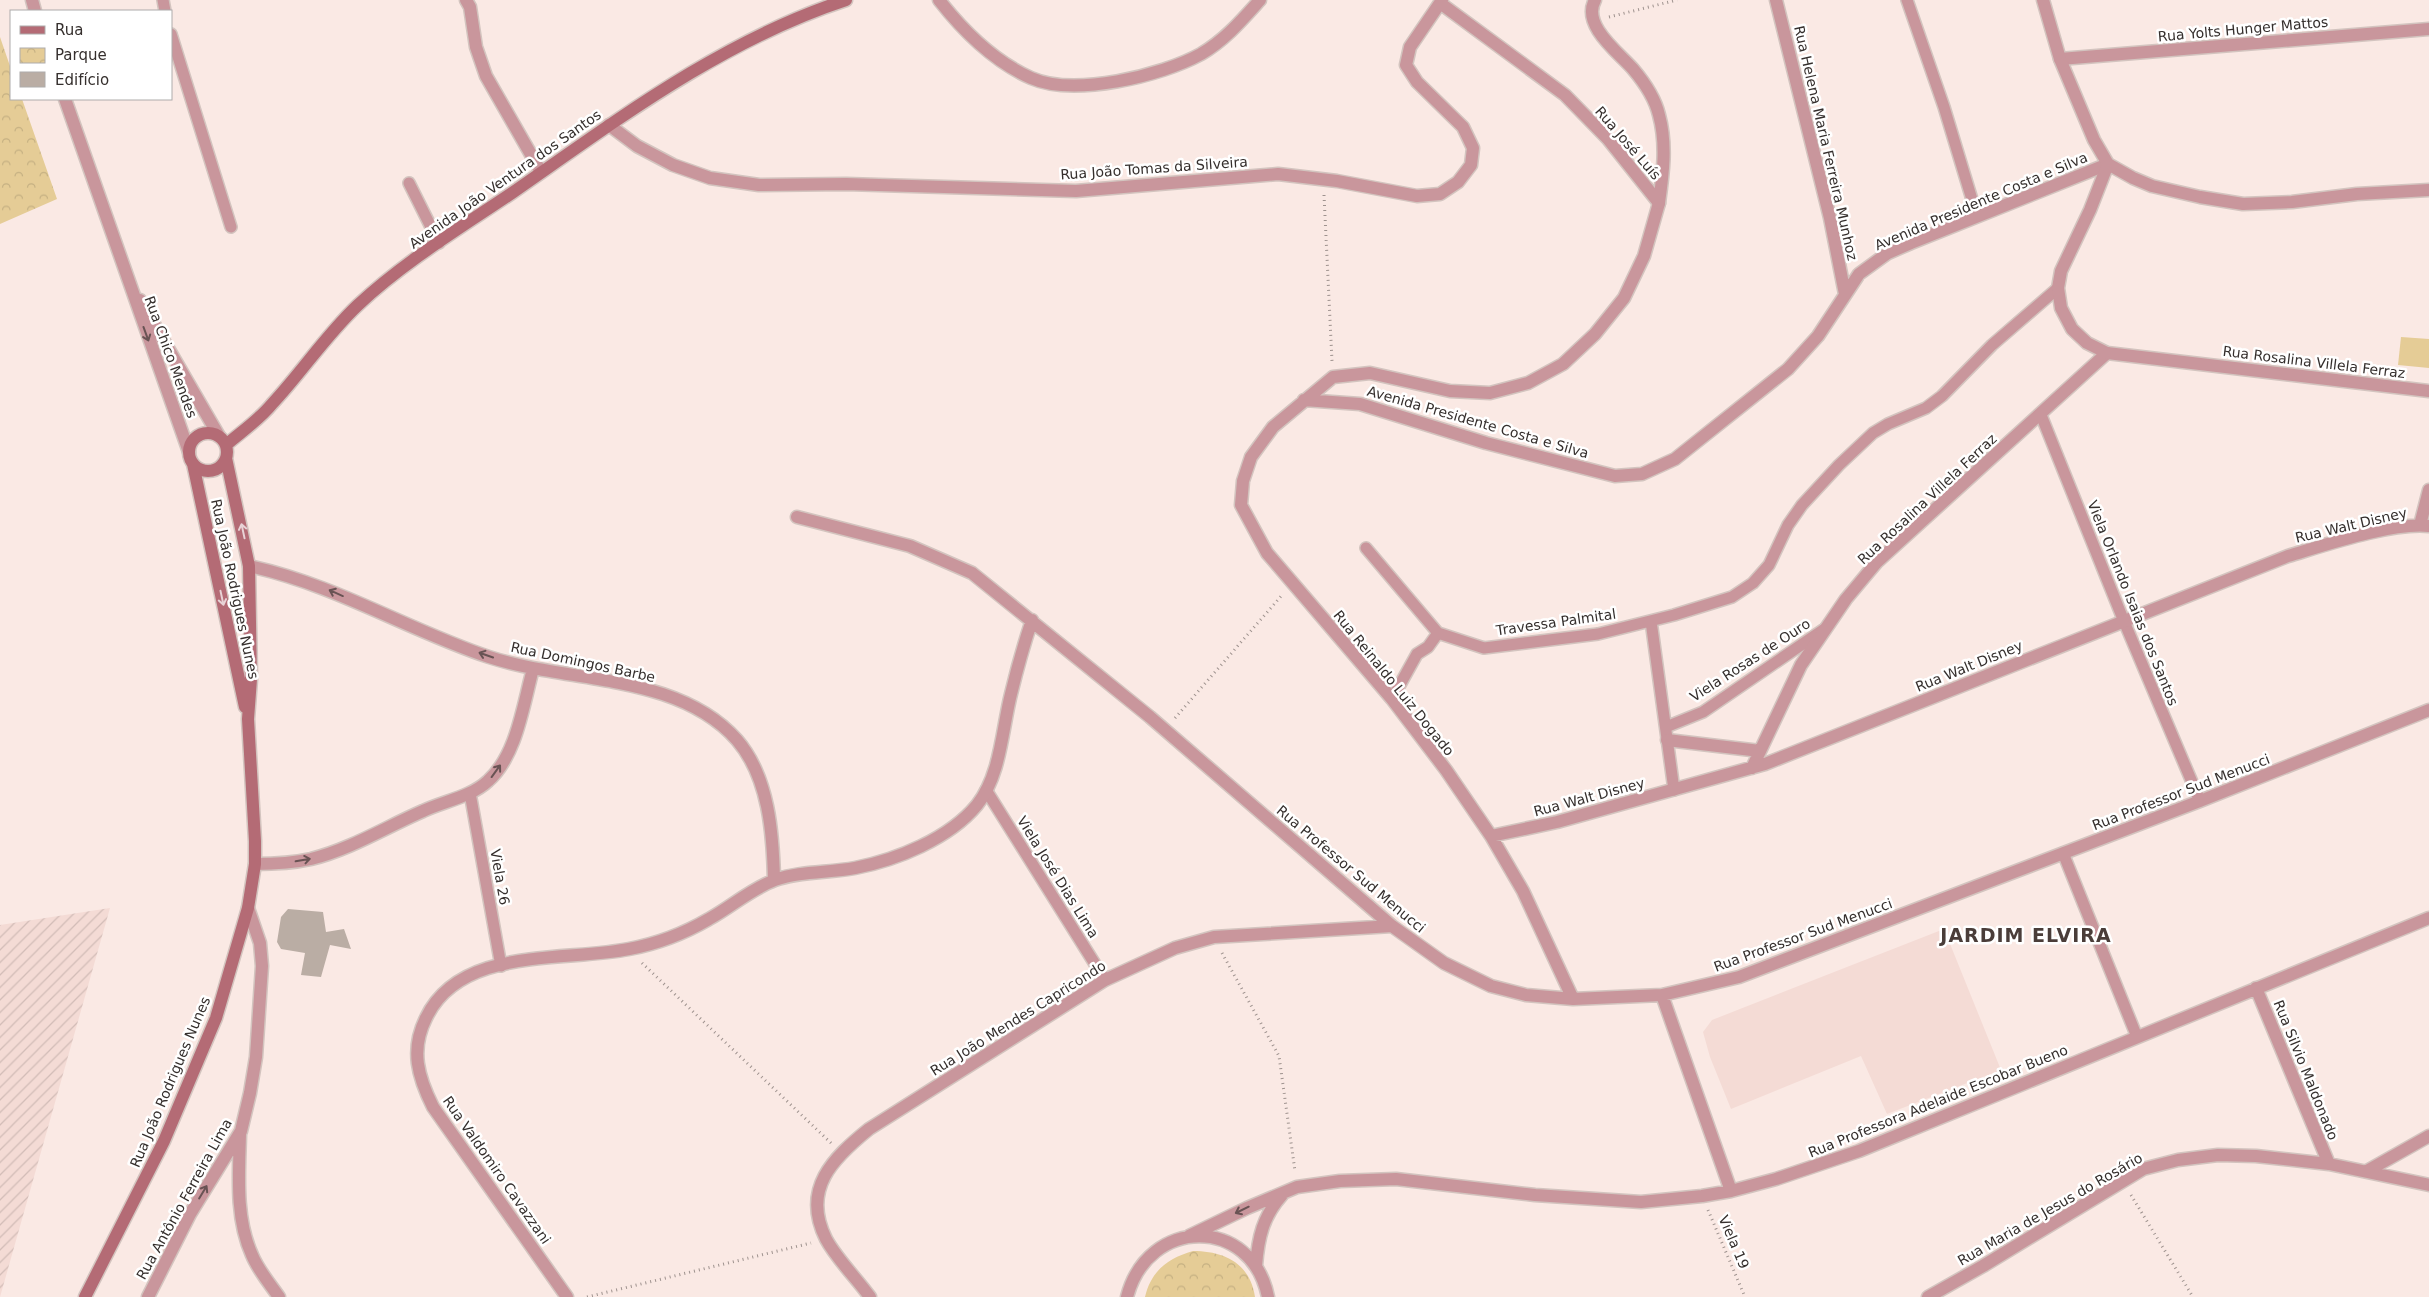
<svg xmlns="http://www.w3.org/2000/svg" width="2429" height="1297" font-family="'DejaVu Sans',sans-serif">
  <defs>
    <pattern id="industrial-furrows" width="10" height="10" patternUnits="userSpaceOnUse" patternTransform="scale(1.25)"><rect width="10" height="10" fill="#f4dbd5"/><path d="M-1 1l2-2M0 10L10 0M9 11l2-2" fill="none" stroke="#d2bcb7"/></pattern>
    <pattern id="park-crowns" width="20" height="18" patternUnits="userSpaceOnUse" patternTransform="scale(1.25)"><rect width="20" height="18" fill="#e5cc96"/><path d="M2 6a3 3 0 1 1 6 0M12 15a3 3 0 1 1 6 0" fill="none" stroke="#c5b082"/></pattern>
  </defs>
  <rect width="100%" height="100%" fill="#fae9e4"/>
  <!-- built -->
  <path fill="#f4dbd5" d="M1944 929 2001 1070 1887 1114 1861 1056 1731 1109 1710 1057 1703 1032 1712 1020Z"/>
  <!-- industrial -->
  <path fill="url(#industrial-furrows)" d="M110 908 0 1297V925Z"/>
  <!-- park -->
  <path fill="url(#park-crowns)" d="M0 37 11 69V99H22L57 199 0 224Z
    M1193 1251C1224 1251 1250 1263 1255 1297H1145C1151 1271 1168 1258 1193 1251Z"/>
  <!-- pitch -->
  <path fill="#e5cc96" d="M2401 337 2429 339V368L2398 365Z"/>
  <!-- building -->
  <path fill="#baada4" d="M288 909 323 912 326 932 344 929 351 949 330 945 321 977 301 975 305 953 281 949 277 942 281 917Z"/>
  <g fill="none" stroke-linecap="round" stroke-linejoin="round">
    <!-- service casing -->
    <g stroke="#d3c4bf" stroke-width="14">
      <path id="service" d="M163 0 165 11
        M1907 0 1944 107 1977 216
        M171 34 231 227
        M409 183 439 243
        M2041 415 2123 619 2200 801
        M1366 548 1438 633 1484 648 1598 634 1674 615 1732 597 1753 583 1769 565 1788 525 1802 505 1839 465 1873 433 1888 424 1926 408 1942 396 1992 345 2058 288
        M1651 621 1674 790
        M1392 699 1417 654 1428 647 1438 633
        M1666 727 1703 712 1823 630
        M986 790 1105 980
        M470 793 501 966
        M2063 853 2137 1037"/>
    </g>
    <!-- minor casing -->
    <g stroke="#d3c4bf" stroke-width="15">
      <path id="minor" d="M466 0 470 7 476 47 486 76 541 172
        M939 0C964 32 993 61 1031 78 1074 97 1161 76 1201 54 1225 40 1242 20 1260 0
        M1776 0 1830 218 1845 294
        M2060 59 2429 29
        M1304 400 1360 404 1486 443 1615 476 1642 474 1675 459 1788 369 1818 336 1859 274 1888 253 1911 243 2108 164
        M797 517 910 546 972 573 1150 717 1392 926 1444 963 1491 986 1526 995 1573 999 1662 995 1739 977 2200 801 2429 710
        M2420 525 2429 490
        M249 566C334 584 408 630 489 657 568 683 678 673 737 740 769 777 773 834 774 880
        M1667 740 1760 751
        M1752 768 1801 665 1846 599 1877 562 2107 353
        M1491 836 1557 822 1765 764 2288 556C2325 545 2392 522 2429 526
        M255 864C274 864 293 863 311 859 351 849 386 827 423 811 444 801 471 797 488 781 517 755 523 705 533 669
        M2256 988 2329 1164
        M1662 995 1731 1191
        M1573 999 1523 891 1491 836 1446 770 1392 699 1267 553 1241 505 1243 481 1251 457 1273 427 1333 377 1370 373 1450 391 1490 393 1528 383 1563 364 1595 334 1624 298 1644 256 1659 203
        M240 1134C239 1173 235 1218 252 1255 258 1270 270 1284 279 1297
        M2367 1171 2429 1136
        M1189 1236 1247 1208 1297 1187 1340 1181 1396 1179 1535 1195 1641 1202 1702 1196 1731 1191 1776 1179 1859 1151 2429 918
        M1256 1266C1258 1238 1263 1216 1282 1195
        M148 1297 190 1214 241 1131 250 1093 256 1057 262 966 260 943 248 908
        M567 1297 433 1107C418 1077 410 1050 426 1018 460 946 565 962 629 949 656 944 685 933 709 919 731 907 751 889 775 880 800 871 828 873 855 868 896 860 949 839 977 805 1001 775 1002 729 1011 694 1017 669 1024 644 1032 620
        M870 1297C857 1279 836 1258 826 1239 801 1189 833 1158 869 1129L1105 980 1175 948 1214 937 1392 926
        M1127 1297C1148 1216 1252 1216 1268 1297
        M1928 1297 1983 1266 2143 1169 2178 1160 2218 1155 2256 1156 2329 1164 2429 1185"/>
    </g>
    <!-- tertiary casing -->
    <g stroke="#d3c4bf" stroke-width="15">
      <path id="tertiary" d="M32 0 35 11
        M1595 0C1581 25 1619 53 1633 69 1644 82 1655 98 1659 115 1667 144 1663 174 1659 203
        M2043 0 2060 59 2094 140 2108 164 2133 178 2152 186 2200 197 2243 204 2292 202 2357 194 2429 190
        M1440 3 1565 95 1608 139 1659 203
        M65 99 189 452
        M609 125 637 146 673 165 710 178 759 185 846 184 1076 191 1278 174 1337 181 1417 196 1440 194 1458 182 1471 165 1473 148 1463 127 1417 82 1406 65 1410 47 1442 0
        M2108 164 2090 210 2061 271 2058 288 2061 308 2072 329 2087 343 2107 353 2429 391
        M140 300 219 436"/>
    </g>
    <!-- secondary casing -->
    <g stroke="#d3c4bf" stroke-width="15">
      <path id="secondary" d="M189 452a19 19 0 1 1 38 0a19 19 0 1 1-38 0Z
        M226 445C241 432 259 420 272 404 302 372 326 335 358 305 404 262 460 228 512 193 617 120 723 40 846 0
        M193 464 245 707
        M85 1297 164 1141 216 1018 248 908 255 864V841L248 719 251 679 249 566 226 458"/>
    </g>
    <!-- path -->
    <path stroke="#9e928e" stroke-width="3" stroke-dasharray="1 4" stroke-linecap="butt" d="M1609 17 1677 0
      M1324 195 1332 361
      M1175 718 1283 594
      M1222 953 1279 1056 1295 1171
      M642 963 831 1143
      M2131 1195 2193 1297
      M1708 1210 1745 1297
      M587 1297 811 1243"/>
    <!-- service -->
    <use href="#service" stroke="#c9969c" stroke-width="11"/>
    <!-- minor -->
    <use href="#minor" stroke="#c9969c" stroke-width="12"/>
    <!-- tertiary -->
    <use href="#tertiary" stroke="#c9969c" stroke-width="12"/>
    <!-- secondary -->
    <use href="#secondary" stroke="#b46b75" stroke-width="12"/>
  </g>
  <!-- one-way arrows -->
  <defs><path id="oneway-shaft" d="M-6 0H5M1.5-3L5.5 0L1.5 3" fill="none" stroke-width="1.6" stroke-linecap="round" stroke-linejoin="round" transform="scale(1.25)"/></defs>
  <g stroke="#695354">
    <use href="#oneway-shaft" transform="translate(146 334) rotate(70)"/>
    <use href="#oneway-shaft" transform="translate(336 593) rotate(-156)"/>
    <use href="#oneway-shaft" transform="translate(486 655) rotate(-161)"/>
    <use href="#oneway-shaft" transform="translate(496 771) rotate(-54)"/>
    <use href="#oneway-shaft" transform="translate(303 860) rotate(-10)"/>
    <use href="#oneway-shaft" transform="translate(203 1192) rotate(-59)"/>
    <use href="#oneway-shaft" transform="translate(1242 1210) rotate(154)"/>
  </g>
  <g stroke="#e8d3d6">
    <use href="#oneway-shaft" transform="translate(243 531) rotate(-102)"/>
    <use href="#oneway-shaft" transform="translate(222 598) rotate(78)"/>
  </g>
  <g text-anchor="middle" stroke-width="5" stroke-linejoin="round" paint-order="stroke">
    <!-- street labels -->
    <g font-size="14" fill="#352f2d" stroke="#fff">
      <text transform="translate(2243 29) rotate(-5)" y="5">Rua Yolts Hunger Mattos</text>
      <text transform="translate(1628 143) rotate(49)" y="5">Rua José Luís</text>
      <text transform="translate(1826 143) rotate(77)" y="5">Rua Helena Maria Ferreira Munhoz</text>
      <text transform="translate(1154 168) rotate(-4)" y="5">Rua João Tomas da Silveira</text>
      <text transform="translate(505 179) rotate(-35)" y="5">Avenida João Ventura dos Santos</text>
      <text transform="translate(1981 201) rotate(-23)" y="5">Avenida Presidente Costa e Silva</text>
      <text transform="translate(171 357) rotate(70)" y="5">Rua Chico Mendes</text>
      <text transform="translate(2314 362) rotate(7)" y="5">Rua Rosalina Villela Ferraz</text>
      <text transform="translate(1478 422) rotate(16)" y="5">Avenida Presidente Costa e Silva</text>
      <text transform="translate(1927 499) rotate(-43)" y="5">Rua Rosalina Villela Ferraz</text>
      <text transform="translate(2351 525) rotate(-13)" y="5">Rua Walt Disney</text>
      <text transform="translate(235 589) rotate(78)" y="5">Rua João Rodrigues Nunes</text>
      <text transform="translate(2133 603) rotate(68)" y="5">Viela Orlando Isaias dos Santos</text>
      <text transform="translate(1556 622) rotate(-8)" y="5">Travessa Palmital</text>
      <text transform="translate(1750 660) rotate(-33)" y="5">Viela Rosas de Ouro</text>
      <text transform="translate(583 662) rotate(12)" y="5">Rua Domingos Barbe</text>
      <text transform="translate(1969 666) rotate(-22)" y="5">Rua Walt Disney</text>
      <text transform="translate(1394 683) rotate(51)" y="5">Rua Reinaldo Luiz Dogado</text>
      <text transform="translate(2181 792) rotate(-21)" y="5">Rua Professor Sud Menucci</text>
      <text transform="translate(1589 797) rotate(-15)" y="5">Rua Walt Disney</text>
      <text transform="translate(1351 869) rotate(40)" y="5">Rua Professor Sud Menucci</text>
      <text transform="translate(500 877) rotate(80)" y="5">Viela 26</text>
      <text transform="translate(1058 877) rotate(58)" y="5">Viela José Dias Lima</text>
      <text transform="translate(1803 935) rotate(-20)" y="5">Rua Professor Sud Menucci</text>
      <text transform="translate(1018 1018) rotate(-32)" y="5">Rua João Mendes Capricondo</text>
      <text transform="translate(2306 1070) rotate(68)" y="5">Rua Silvio Maldonado</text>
      <text transform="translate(170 1082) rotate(-67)" y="5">Rua João Rodrigues Nunes</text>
      <text transform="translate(1938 1101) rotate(-22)" y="5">Rua Professora Adelaide Escobar Bueno</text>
      <text transform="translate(497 1170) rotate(55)" y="5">Rua Valdomiro Cavazzani</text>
      <text transform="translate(184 1199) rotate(-61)" y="5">Rua Antônio Ferreira Lima</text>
      <text transform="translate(2050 1209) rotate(-30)" y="5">Rua Maria de Jesus do Rosário</text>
      <text transform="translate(1734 1242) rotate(67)" y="5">Viela 19</text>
    </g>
    <!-- district labels -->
    <g font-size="19" font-weight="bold" letter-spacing="1" fill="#4a3d39" stroke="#fff">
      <text x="2026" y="942">JARDIM ELVIRA</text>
    </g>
  </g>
  <!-- legend -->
  <rect x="10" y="10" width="162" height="90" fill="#ffffff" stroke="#aeacab"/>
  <rect x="20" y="26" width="25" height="8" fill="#b46b75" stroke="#aeacab"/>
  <text x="55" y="35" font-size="15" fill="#352f2d">Rua</text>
  <rect x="20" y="48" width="25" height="15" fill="url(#park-crowns)" stroke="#aeacab"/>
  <text x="55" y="60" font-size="15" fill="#352f2d">Parque</text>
  <rect x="20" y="72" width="25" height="15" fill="#baada4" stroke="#aeacab"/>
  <text x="55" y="85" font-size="15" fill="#352f2d">Edifício</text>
</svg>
